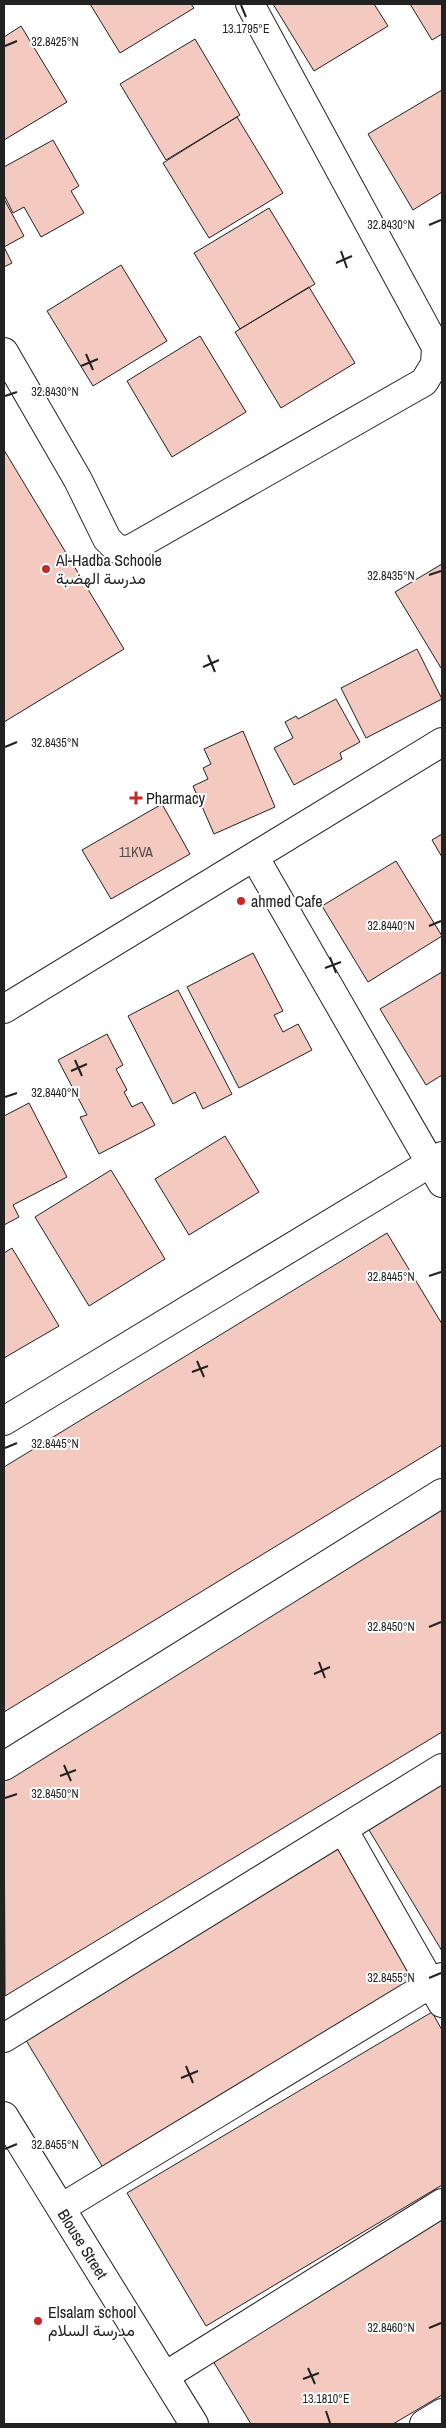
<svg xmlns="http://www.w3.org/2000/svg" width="446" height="2428" font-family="'Archivo Narrow',Vazirmatn,sans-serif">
  <rect width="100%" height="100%" fill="#fff"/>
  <!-- building -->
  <path fill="#f3c9c0" stroke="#222" d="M90 4H191L194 8 120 53Z
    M273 4H374L388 26 314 71Z
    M410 4H442V34L432 40Z
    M21 26 67 102 4 140V37Z
    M195 39 240 115 166 160 120 84Z
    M442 90V192L413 210 368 134Z
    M237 117 283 193 209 238 163 163Z
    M53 140 79 186 71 191 84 213 41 237 24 207 13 213 4 195V167Z
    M4 199 24 236 4 247 12 263 4 267Z
    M269 208 315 284 240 329 194 253Z
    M121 265 167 341 93 386 47 311Z
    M309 287 355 363 281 408 235 332Z
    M200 336 246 412 172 457 127 381Z
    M4 450 124 649 4 722Z
    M442 564V667L441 668 395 592Z
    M417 649 442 699 366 738 341 688Z
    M336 699 360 742 340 753 342 759 294 785 274 748 293 738 285 722 296 716 298 719Z
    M243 731 275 807 214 834 193 786 208 779 203 768 211 764 204 749Z
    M162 804 190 854 111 899 82 850Z
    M442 834V857L432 840Z
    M396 861 442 936 368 982 322 906Z
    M253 953 283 1011 274 1015 283 1032 298 1024 312 1050 239 1088 187 987Z
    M442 972V1075L426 1085 380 1009Z
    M178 990 232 1094 203 1109 195 1092 173 1104 128 1016Z
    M107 1034 123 1065 116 1069 127 1090 124 1092 132 1107 142 1102 155 1125 99 1154 80 1117 87 1115 58 1060Z
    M29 1103 67 1177 13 1205 19 1217 4 1225V1116Z
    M225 1136 259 1192 189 1235 155 1179Z
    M111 1170 165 1259 89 1306 35 1217Z
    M387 1233 442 1324V1445L4 1712V1467Z
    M12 1248 59 1326 4 1358V1253Z
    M442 1499V1732L5 1996 4 1763Z
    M442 1779V1951L366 1825Z
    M338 1849 418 1983 105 2171 24 2037Z
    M432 2012 442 2030V2185L206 2326 127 2193Z
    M442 2218V2395L393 2424H251L210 2356Z"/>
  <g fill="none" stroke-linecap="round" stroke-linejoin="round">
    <!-- minor casing -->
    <g stroke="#222" stroke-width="30">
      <path id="minor" d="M4 352 78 480 107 539 117 549 129 550 424 382 435 364 436 347 250 4
        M255 858 442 1183
        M4 1421 442 1156
        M4 1766 442 1493
        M343 1829 442 2003
        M4 2038 442 1768
        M61 2208 442 1977
        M165 2376 442 2203
        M424 2424 442 2413"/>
    </g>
    <!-- tertiary casing -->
    <g stroke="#222" stroke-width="30">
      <path id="tertiary" d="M4 2116 194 2424"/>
    </g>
    <!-- primary casing -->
    <g stroke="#222" stroke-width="30">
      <path id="primary" d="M4 1009 442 742"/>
    </g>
    <!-- minor -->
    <use href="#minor" stroke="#fff" stroke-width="28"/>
    <!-- tertiary -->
    <use href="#tertiary" stroke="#fff" stroke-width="28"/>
    <!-- primary -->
    <use href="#primary" stroke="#fff" stroke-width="28"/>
  </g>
  <!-- ticks -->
  <path fill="none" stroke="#222" stroke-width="2" d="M241 5 246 17M5 46 17 41M429 225 441 220M341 251 347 268M336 263 352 256M86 354 93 370M81 366 98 359M5 396 17 392M429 575 441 571M208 655 215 672M203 667 219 660M5 747 17 742M429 926 441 921M330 957 336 973M325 968 341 962M75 1060 82 1076M71 1071 87 1064M5 1097 17 1093M429 1276 441 1272M197 1361 204 1377M192 1372 208 1366M5 1448 17 1443M429 1627 441 1622M319 1662 325 1678M314 1674 330 1667M64 1765 71 1781M60 1776 76 1770M5 1798 17 1794M429 1978 441 1973M186 2066 193 2083M181 2078 198 2071M5 2149 17 2144M429 2328 441 2323M308 2368 315 2384M303 2379 319 2373M326 2411 330 2423"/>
  <!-- markers -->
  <g fill="#c62828" stroke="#fff" stroke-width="2">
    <circle cx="46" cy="569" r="5"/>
    <path d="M133.5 790.5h5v5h5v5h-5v5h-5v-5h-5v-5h5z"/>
    <circle cx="241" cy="901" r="5"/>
    <circle cx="38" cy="2321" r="5"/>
  </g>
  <g text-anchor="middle" stroke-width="4" stroke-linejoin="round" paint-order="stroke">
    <!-- number labels -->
    <g font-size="14" fill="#564c4a">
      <text x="136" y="857">11KVA</text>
    </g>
    <!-- poi labels -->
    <g font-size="16" fill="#222" stroke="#fff" text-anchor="start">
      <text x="56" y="566">Al-Hadba Schoole<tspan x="56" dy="18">مدرسة الهضبة</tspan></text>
      <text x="146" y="804">Pharmacy</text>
      <text x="251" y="907">ahmed Cafe</text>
      <text x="48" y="2318">Elsalam school<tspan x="48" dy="18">مدرسة السلام</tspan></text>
    </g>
    <!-- street labels -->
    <g font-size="16" fill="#222" stroke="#fff">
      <text transform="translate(83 2244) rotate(58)" y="6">Blouse Street</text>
    </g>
  </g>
  <g font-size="12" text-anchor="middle" fill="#222" stroke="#fff" stroke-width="4" stroke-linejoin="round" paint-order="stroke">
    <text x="246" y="33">13.1795°E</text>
    <text x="55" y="46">32.8425°N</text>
    <text x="391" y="229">32.8430°N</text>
    <text x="55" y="396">32.8430°N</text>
    <text x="391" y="580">32.8435°N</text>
    <text x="55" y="747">32.8435°N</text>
    <text x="391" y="930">32.8440°N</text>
    <text x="55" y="1097">32.8440°N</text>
    <text x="391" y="1281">32.8445°N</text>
    <text x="55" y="1448">32.8445°N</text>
    <text x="391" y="1631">32.8450°N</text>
    <text x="55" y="1798">32.8450°N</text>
    <text x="391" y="1982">32.8455°N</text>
    <text x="55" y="2149">32.8455°N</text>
    <text x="391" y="2332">32.8460°N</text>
    <text x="326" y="2403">13.1810°E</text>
  </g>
  <!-- border -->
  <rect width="446" height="2428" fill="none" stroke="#222222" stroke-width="10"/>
</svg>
